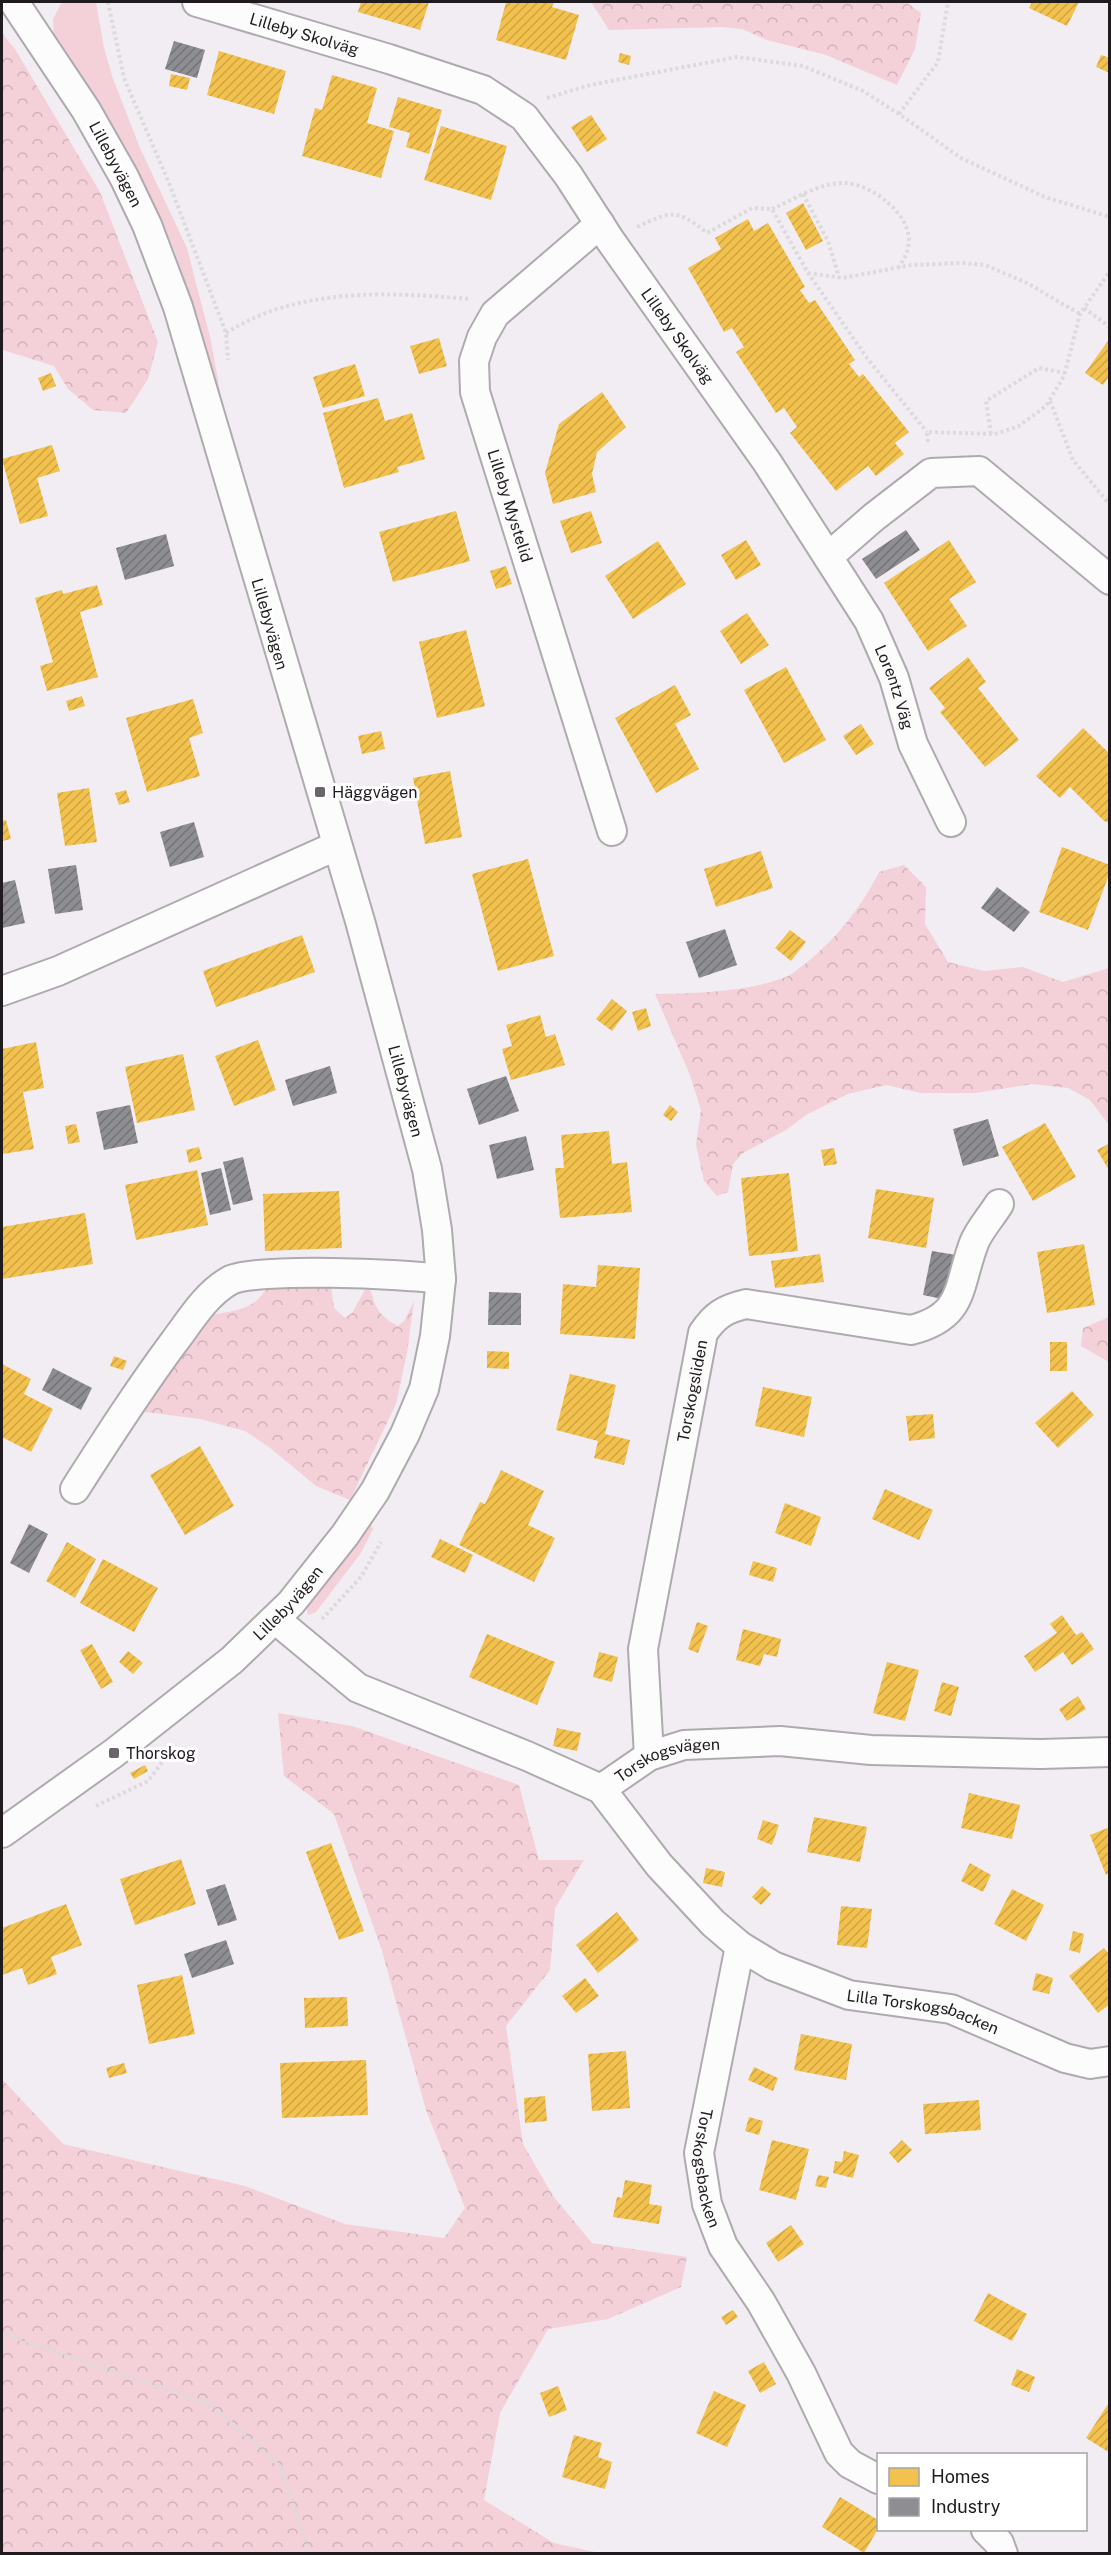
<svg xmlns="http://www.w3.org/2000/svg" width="1111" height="2555" font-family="'Public Sans',sans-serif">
  <defs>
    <pattern id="forest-crowns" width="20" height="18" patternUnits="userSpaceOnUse" patternTransform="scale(1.5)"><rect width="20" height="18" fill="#f4d0d9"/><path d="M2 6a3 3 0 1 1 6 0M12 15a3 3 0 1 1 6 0" fill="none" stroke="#d1b2ba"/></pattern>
    <pattern id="homes-hatch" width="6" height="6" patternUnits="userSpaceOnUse" patternTransform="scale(1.5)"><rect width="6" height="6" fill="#f2c14e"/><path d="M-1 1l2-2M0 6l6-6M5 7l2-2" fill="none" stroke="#cfa544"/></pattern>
    <pattern id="industry-hatch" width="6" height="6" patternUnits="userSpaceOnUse" patternTransform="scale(1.5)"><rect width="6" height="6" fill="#8d8d92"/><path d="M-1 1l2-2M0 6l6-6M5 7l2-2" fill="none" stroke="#737277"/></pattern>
  </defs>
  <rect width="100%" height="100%" fill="#f2edf2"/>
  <!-- green -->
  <path fill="#f4d0d9" d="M62 2H96L104 48 112 76 140 148 187 248 211 341 223 408C203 344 187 275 159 214 131 152 90 95 54 38L53 19Z
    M371 1525 373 1529 361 1553 316 1612 308 1615 306 1606 351 1552 368 1527Z"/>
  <!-- forest -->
  <path fill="url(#forest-crowns)" d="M591 2H906L921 13 915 49 897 85 826 55 767 40 742 29 722 27 609 30Z
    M2 33 15 49 100 192 158 342 148 379 126 413 93 410 68 389 54 366 3 350 2 351Z
    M904 865 926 887 925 924 948 962 984 971 1023 967 1063 982 1109 968V1125L1090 1100 1068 1088 1032 1084 976 1093H921L886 1085 848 1094 806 1115 786 1130 743 1153 733 1164 728 1192 717 1196 704 1181 696 1145 701 1110 690 1075 655 994C696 993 748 992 786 977 793 974 799 968 805 964 837 938 861 908 879 872Z
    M268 1286H331L334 1308 345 1318 352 1313 367 1286C373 1292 372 1297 375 1304 380 1315 388 1321 398 1326L404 1321 414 1301 407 1353 396 1404 350 1500 316 1486 269 1447 245 1431 200 1419 137 1411 203 1317C229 1310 254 1313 268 1286Z
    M1109 1317V1362L1081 1346 1083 1328Z
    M278 1713 352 1726 519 1785 539 1860H584L555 1908 550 1970 506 2026 523 2144 553 2196 592 2243 687 2257 681 2287 608 2319 548 2329 500 2413 484 2500 554 2543 599 2553H2V2079L63 2144 245 2186 345 2224 444 2238 465 2208 426 2110 382 1951 334 1814 284 1776Z"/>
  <!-- homes -->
  <path fill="url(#homes-hatch)" d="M361 2H429L420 30 358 12Z
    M506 2H554L552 7 579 15 566 60 496 40Z
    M1032 2H1079L1067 26 1029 8Z
    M219 51 286 71 274 114 207 95Z
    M620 53 631 56 629 65 618 62Z
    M1101 55 1110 58V73L1096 67Z
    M171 74 190 78 187 90 169 86Z
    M332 75 377 88 367 123 394 131 381 178 302 156 315 108 322 110Z
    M398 97 442 110 429 154 406 147 410 133 389 127Z
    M591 115 607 139 587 152 571 127Z
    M441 126 507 146 491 200 424 180Z
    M803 203 823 241 806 250 786 213Z
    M748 219 754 231 768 223 805 287 800 290 809 303 815 300 855 360 849 364 859 377 863 374 909 432 895 443 904 454 876 476 868 466 836 491 790 433 797 427 784 408 776 413 736 352 744 347 732 328 724 332 688 268 721 249 715 238Z
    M439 338 447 366 419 374 410 346Z
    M1110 338V375L1103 385 1085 373Z
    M355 364 365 396 323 408 313 377Z
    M51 373 56 386 43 391 38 378Z
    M602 392 626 427 597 452 592 474 596 492 553 504 545 473 559 424Z
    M378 398 385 421 412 413 425 459 397 467 399 472 344 488 323 413Z
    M52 445 60 471 37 478 48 516 20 524 2 459Z
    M456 511 470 561 393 582 379 532Z
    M591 511 602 543 571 553 560 521Z
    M746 540 761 565 736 580 721 555Z
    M949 540 976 582 949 599 967 626 928 651 884 583Z
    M658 541 686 584 633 619 605 576Z
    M506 566 512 584 496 589 490 571Z
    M97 585 103 605 80 612 98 677 47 691 40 666 53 662 35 598 62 590 63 594Z
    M747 613 769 645 741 664 720 631Z
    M466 630 485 706 437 718 419 642Z
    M968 657 986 682 978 688 1019 740 985 767 940 712 945 708 929 688Z
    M786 667 826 740 784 763 744 690Z
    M675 685 691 715 675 724 699 769 656 793 615 718Z
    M82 696 85 706 69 711 66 701Z
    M193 699 203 733 189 738 200 776 147 792 126 718Z
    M861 724 874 744 856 755 843 736Z
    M1083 728 1110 754V823L1104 821 1070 787 1060 798 1036 776Z
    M381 731 385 749 362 754 358 736Z
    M450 771 462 837 425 844 413 778Z
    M89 788 97 842 65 846 57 793Z
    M126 790 130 802 119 805 115 793Z
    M6 820 11 839 2 841V821Z
    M1062 847 1110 865V872L1088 930 1039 912Z
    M761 851 773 888 716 907 704 869Z
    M528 859 554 956 498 971 472 874Z
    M790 930 806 942 791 961 775 948Z
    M302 935 315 972 216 1007 203 971Z
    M612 999 627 1011 612 1031 596 1019Z
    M646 1008 651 1026 638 1031 632 1012Z
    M540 1015 546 1037 555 1034 565 1065 511 1080 502 1049 512 1046 506 1025Z
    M258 1040 276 1090 234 1106 215 1056Z
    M36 1042 44 1088 23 1092 34 1149 2 1154V1049Z
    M183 1054 195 1110 137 1123 125 1067Z
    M670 1105 678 1112 671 1121 663 1115Z
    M1045 1123 1076 1177 1033 1201 1002 1147Z
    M76 1124 80 1142 68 1144 65 1126Z
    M609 1131 612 1164 627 1162 632 1212 560 1218 555 1168H564L561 1135Z
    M1110 1143V1172L1097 1150Z
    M199 1147 202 1159 189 1163 186 1150Z
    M834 1148 837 1164 824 1166 821 1150Z
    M197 1170 208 1225 136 1240 125 1185Z
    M789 1173 798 1251 749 1256 741 1178Z
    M876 1189 934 1198 926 1248 868 1238Z
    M339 1191 342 1248 265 1251 263 1194Z
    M85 1213 93 1264 2 1279V1227Z
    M1084 1244 1095 1305 1047 1313 1037 1252Z
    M820 1254 824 1282 775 1288 771 1261Z
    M598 1265 640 1268 635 1339 560 1334 563 1284 596 1287Z
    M1050 1342H1067V1371H1050Z
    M487 1351 509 1352V1369L487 1368Z
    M114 1356 127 1361 123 1370 110 1366Z
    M2 1364 31 1379 24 1394 53 1409 31 1452 2 1437Z
    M570 1374 616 1385 605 1434 630 1440 624 1465 594 1458 598 1441 556 1430Z
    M763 1387 812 1397 804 1437 755 1426Z
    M1072 1391 1094 1415 1058 1448 1035 1423Z
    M933 1414 935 1438 909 1441 906 1416Z
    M200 1446 234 1506 185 1535 150 1475Z
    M501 1470 544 1491 528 1525 555 1538 534 1582 459 1545 480 1502 485 1504Z
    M885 1489 933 1510 919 1540 872 1519Z
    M785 1503 821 1517 811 1546 775 1533Z
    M440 1539 473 1555 465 1573 431 1557Z
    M67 1542 96 1559 75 1598 46 1581Z
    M103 1559 158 1588 134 1632 80 1603Z
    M753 1561 777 1568 773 1582 749 1575Z
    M1062 1615 1076 1635 1082 1632 1094 1649 1072 1665 1063 1652 1035 1672 1024 1656 1057 1633 1050 1624Z
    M697 1622 708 1626 698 1653 688 1649Z
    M743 1629 781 1639 777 1657 764 1654 760 1666 736 1660Z
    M487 1634 555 1662 537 1705 469 1677Z
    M92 1644 113 1682 101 1689 80 1650Z
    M128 1651 143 1663 133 1674 119 1662Z
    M599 1652 618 1657 612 1682 593 1677Z
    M887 1662 919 1670 905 1721 873 1713Z
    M942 1682 959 1687 951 1716 934 1711Z
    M1078 1696 1086 1709 1067 1721 1059 1709Z
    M557 1728 581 1733 577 1751 553 1746Z
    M145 1765 148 1771 134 1779 130 1773Z
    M969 1793 1020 1805 1012 1839 961 1828Z
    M814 1817 867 1827 860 1862 807 1852Z
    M763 1820 779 1825 772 1845 757 1839Z
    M1110 1827V1873L1106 1875 1090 1835Z
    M331 1843 364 1931 339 1940 306 1852Z
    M181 1859 196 1904 135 1925 120 1879Z
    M970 1863 991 1875 983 1892 961 1881Z
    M706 1868 725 1872 722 1887 703 1883Z
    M762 1886 771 1894 761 1905 752 1897Z
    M1012 1889 1044 1905 1026 1941 994 1924Z
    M66 1904 82 1945 51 1957 57 1974 28 1985 22 1968 2 1975V1928Z
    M841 1906 872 1909 867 1948 837 1945Z
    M617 1912 639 1940 598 1973 576 1945Z
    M1073 1931 1084 1934 1080 1953 1069 1950Z
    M1104 1948 1110 1955V2004L1098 2013 1069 1976Z
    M1036 1973 1053 1978 1049 1994 1032 1990Z
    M182 1975 195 2034 149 2044 137 1985Z
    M585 1978 599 1996 576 2013 562 1996Z
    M347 1997 348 2026 305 2028 304 1998Z
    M801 2034 852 2044 846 2080 794 2070Z
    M626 2051 630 2108 592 2111 588 2054Z
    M366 2060 368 2115 282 2118 280 2063Z
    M124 2063 127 2073 109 2078 106 2068Z
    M754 2067 778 2078 773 2091 748 2080Z
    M545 2096 547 2121 525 2123 524 2098Z
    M979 2100 981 2130 925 2134 923 2104Z
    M749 2117 763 2121 759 2135 745 2131Z
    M772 2140 809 2149 796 2200 759 2190Z
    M902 2140 912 2150 898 2163 889 2153Z
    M844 2151 859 2155 853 2178 833 2173 835 2161 842 2162Z
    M818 2175 829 2177 826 2188 815 2186Z
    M625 2180 652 2185 649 2204 662 2206 659 2224 613 2217 617 2197 622 2198Z
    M791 2225 804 2244 778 2262 766 2243Z
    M988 2293 1027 2314 1012 2341 974 2321Z
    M733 2310 738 2317 726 2325 721 2317Z
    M764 2362 776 2384 760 2393 748 2371Z
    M1017 2369 1035 2377 1029 2392 1011 2385Z
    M558 2386 567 2410 549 2417 540 2393Z
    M714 2391 746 2405 727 2447 696 2433Z
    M1110 2401V2453L1086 2438Z
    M574 2435 602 2443 598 2457 612 2462 605 2489 562 2477Z
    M840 2497 878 2520V2529L864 2553 822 2527Z"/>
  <!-- industry -->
  <path fill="url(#industry-hatch)" d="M174 41 205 50 197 78 165 69Z
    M906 530 920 550 876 579 862 559Z
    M166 534 174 566 125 580 116 548Z
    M194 822 204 857 170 867 160 832Z
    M76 865 83 910 55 914 48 869Z
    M15 880 25 923 2 928V883Z
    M997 887 1030 912 1014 932 981 908Z
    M725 929 737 965 699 978 686 942Z
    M330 1066 337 1093 293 1106 285 1080Z
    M506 1076 519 1111 479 1125 467 1089Z
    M130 1105 138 1143 104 1150 96 1112Z
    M988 1119 999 1156 963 1166 953 1129Z
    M526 1136 534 1170 497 1179 489 1145Z
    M243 1157 253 1200 233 1205 223 1162Z
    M221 1168 231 1210 210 1215 201 1173Z
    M932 1251 956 1255 947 1300 923 1295Z
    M489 1292 521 1293V1325H488Z
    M53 1368 92 1388 81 1410 42 1390Z
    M29 1524 48 1534 29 1573 10 1563Z
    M225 1884 237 1920 218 1926 206 1890Z
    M226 1940 234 1964 192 1978 184 1954Z"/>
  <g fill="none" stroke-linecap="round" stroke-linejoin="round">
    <!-- minor casing -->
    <g stroke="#aeaaaf" stroke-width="32">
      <g id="minor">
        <path id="s1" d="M197 2 389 59 483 90 524 117 568 175 610 240 767 462 828 557 874 517 931 473 979 471 1110 580"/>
        <path id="s2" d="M600 224 495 314 482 337 474 361 475 392 612 831"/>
        <path id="s3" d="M828 557 869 621 894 678 913 744 951 822"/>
        <path d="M2 991 58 971 336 846"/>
        <path d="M75 1489C107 1439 139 1389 174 1342 190 1321 205 1295 229 1281 253 1267 407 1274 441 1279"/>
        <path id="s4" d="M275 1619 358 1688 527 1756 601 1789 659 1865 713 1923 740 1946 699 2153 707 2204 723 2246 761 2302 801 2373 839 2453 850 2464 878 2479"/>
        <path id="s5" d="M649 1756 643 1649 703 1333C715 1315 725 1309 746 1304L911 1330C965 1316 957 1288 974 1243 979 1230 991 1217 999 1204"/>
        <path id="s6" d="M601 1789 649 1756 684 1745 780 1741 871 1750 1041 1754 1110 1752"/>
        <path id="s7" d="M2 1833 114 1753 232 1660 291 1603 345 1535 375 1491 405 1434 424 1389 435 1336 441 1279 437 1230 427 1169 360 921 178 307 147 225 124 177 86 110 14 2"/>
        <path id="s8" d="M740 1946 773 1966 849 1995 951 2009 1065 2058 1090 2064 1110 2061"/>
        <path d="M986 2530 999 2543 1003 2554"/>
      </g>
    </g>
    <!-- path -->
    <path stroke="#dcdadc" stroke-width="4" stroke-dasharray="3 3" stroke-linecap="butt" d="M108 2 124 78 169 183 226 333 228 360
      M547 98 590 85 737 57 803 66 863 91 899 114 961 158 1045 197 1110 217
      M899 114 938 62 948 2
      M803 194 828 241 839 277
      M772 209C795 199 820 182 846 183 872 185 910 213 909 242 908 253 904 259 898 268
      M637 227C671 211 676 208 707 233L752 208 772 209 808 273 867 358 927 432
      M808 273 843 278 911 265 962 263 985 265 1027 283 1080 314
      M1084 308 1110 327
      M226 333C298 287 388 292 470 299
      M1050 401 1073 460 1110 505
      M991 434 986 401 1039 368 1065 373
      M928 442 927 432 995 434 1019 426 1046 406 1064 376 1080 314 1110 271
      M322 1619 361 1577 381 1542
      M96 1806 148 1781 174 1747
      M2 2333 211 2405 281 2467 310 2554"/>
    <!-- minor -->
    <use href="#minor" stroke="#fdfcfd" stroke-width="28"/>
  </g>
  <!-- markers -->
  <g fill="#696469" stroke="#fff" stroke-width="2">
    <rect x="314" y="786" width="12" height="12" rx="3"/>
    <rect x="108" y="1747" width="12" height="12" rx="3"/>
  </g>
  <g text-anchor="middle" stroke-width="6" stroke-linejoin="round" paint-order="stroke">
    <!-- street labels -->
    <g font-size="16" fill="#1f1b1f" stroke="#fff">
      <text dy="6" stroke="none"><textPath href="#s1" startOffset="112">Lilleby Skolväg</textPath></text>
      <text transform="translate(116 164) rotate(62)" y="6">Lillebyvägen</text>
      <text dy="6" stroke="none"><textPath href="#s1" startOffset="616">Lilleby Skolväg</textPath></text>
      <text dy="6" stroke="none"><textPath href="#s2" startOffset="340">Lilleby Mystelid</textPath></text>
      <text transform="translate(270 624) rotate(74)" y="6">Lillebyvägen</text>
      <text dy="6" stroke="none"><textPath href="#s3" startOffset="147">Lorentz Väg</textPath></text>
      <text transform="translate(406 1091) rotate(75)" y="6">Lillebyvägen</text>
      <text dy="6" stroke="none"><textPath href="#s5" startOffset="370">Torskogsliden</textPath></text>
      <text dy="6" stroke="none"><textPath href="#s7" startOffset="368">Lillebyvägen</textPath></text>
      <text dy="6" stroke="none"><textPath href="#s6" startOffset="75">Torskogsvägen</textPath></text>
      <text dy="6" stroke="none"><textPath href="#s8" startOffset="196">Lilla Torskogsbacken</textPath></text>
      <text dy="6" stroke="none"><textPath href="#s4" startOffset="808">Torskogsbacken</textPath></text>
    </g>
    <!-- poi labels -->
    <g font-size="16" fill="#1f1b1f" stroke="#fff" text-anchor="start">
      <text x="332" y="798">Häggvägen</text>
      <text x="126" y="1759">Thorskog</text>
    </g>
  </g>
  <!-- border -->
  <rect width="1111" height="2555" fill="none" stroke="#1f1b1f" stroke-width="6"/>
  <!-- legend -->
  <rect x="877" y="2453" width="210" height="78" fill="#ffffff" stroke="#a5a4a5" stroke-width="1.5"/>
  <rect x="889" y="2468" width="30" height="18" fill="#f2c14e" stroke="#a5a4a5" stroke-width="1.5"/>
  <text x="931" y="2483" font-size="18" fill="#1f1b1f">Homes</text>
  <rect x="889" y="2498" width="30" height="18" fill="#8d8d92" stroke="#a5a4a5" stroke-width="1.5"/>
  <text x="931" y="2513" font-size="18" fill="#1f1b1f">Industry</text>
</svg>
